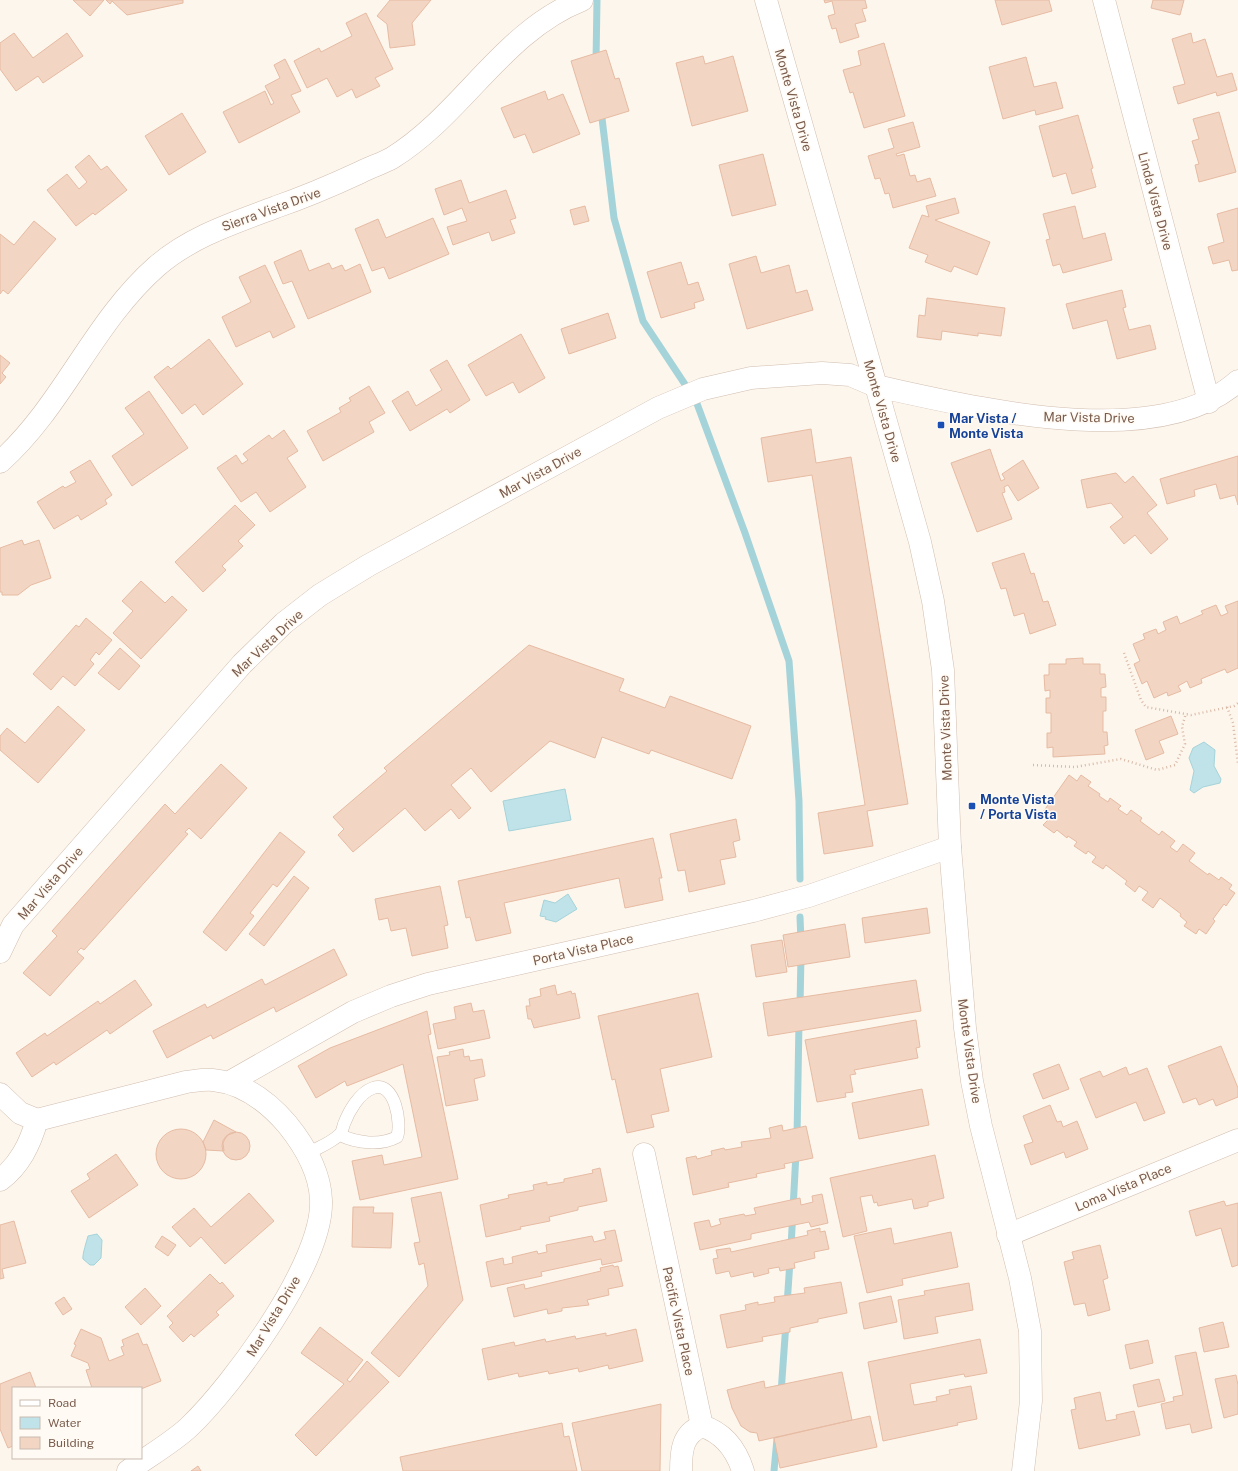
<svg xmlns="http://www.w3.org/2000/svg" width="1238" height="1471" font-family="'Public Sans',sans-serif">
  <rect width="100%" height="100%" fill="#fdf6ec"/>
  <!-- water -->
  <path fill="#bfe3e8" stroke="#a5d3da" d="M1204 742 1215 750 1214 766 1221 779 1220 783 1203 787 1194 793 1190 790 1194 771 1189 758 1193 748Z
    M565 789 571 820 509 831 503 801Z
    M568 894 577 909 556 922 545 919 546 917 540 916 544 900 555 903Z
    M97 1234 102 1240 101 1258 94 1265H90L83 1259C82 1255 87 1240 88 1236Z"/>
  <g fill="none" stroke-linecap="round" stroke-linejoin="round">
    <!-- stream -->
    <path stroke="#a5d3da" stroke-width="7" d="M596 62 597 0
      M601 110 614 218 643 321 696 401 745 533 789 661 799 801 800 879
      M800 917 801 941
      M800 1007 801 955
      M797 1137 799 1021
      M791 1247 796 1153
      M787 1305 790 1261
      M781 1393 786 1323
      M774 1471 777 1439"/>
  </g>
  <!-- building -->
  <path fill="#f3d5c3" stroke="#e6bba3" d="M73 0H104L90 16Z
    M106 0H183V3L127 15 112 1 110 4Z
    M390 0H431L412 23 415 45 390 48 387 24 377 16Z
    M824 0H865L867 8 862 9 866 21 855 24 859 37 840 43 836 28 832 29 828 16 835 14 832 1 825 3Z
    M995 0H1049L1052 11 1002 25Z
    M1153 0H1184L1180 15 1151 8Z
    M366 13 393 69 375 78 380 86 356 98 352 89 337 97 327 78 307 88 294 61 319 48 321 52 352 36 346 23Z
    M14 33 33 58 67 33 83 56 43 83 38 76 16 91 0 69V43Z
    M1191 33 1193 43 1205 39 1217 77 1232 73 1237 90 1217 96 1216 92 1178 104 1173 87 1185 84 1172 39Z
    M884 43 905 116 864 128 853 92 850 93 843 70 861 65 858 51Z
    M606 50 615 79 619 78 629 111 590 123 571 61Z
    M703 56 705 64 733 56 748 111 692 126 676 63Z
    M1026 57 1034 87 1056 82 1063 108 1036 115 1035 110 1003 119 989 67Z
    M285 59 301 91 291 95 300 112 239 143 223 112 265 91 271 105 274 103 265 86 280 78 274 65Z
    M545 91 548 100 563 94 580 134 533 153 525 134 514 138 501 108Z
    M1219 112 1236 172 1199 182 1195 165 1199 164 1192 141 1199 139 1193 119Z
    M182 113 206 152 169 175 145 136Z
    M1078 115 1093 168 1091 169 1096 187 1072 194 1066 173 1053 177 1039 126Z
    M913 122 920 147 896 154 897 156 904 154 910 176 915 175 917 182 930 178 936 196 893 208 889 193 885 194 880 178 875 179 868 156 894 148 888 129Z
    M763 154 776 205 732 216 719 165Z
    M89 155 101 170 107 166 127 190 95 215 93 213 76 226 47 190 67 174 79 189 87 182 75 167Z
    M461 180 469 203 506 190 516 218 510 220 515 233 492 241 489 232 453 245 447 227 467 221 462 208 444 215 435 189Z
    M955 198 959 213 935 220 990 242 977 275 954 266 951 272 925 262 928 255 909 248 922 215 929 217 926 206Z
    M585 206 589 221 574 225 570 210Z
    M1075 206 1083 239 1105 233 1112 260 1063 273 1060 264 1053 266 1046 240 1050 239 1043 214Z
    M1238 208V270L1232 271 1229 260 1213 264 1208 247 1224 242 1217 214Z
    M433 218 449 254 389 279 384 267 372 271 355 229 378 219 386 238Z
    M34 221 56 239 8 294 3 290 0 294V234L14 245Z
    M301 250 309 271 329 263 332 269 342 265 345 271 360 264 371 292 308 319 292 281 283 284 274 262Z
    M756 256 761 273 789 265 796 293 807 290 813 310 747 329 729 264Z
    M681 262 688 285 698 282 704 300 694 303 695 308 661 318 647 272Z
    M265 265 295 327 273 338 270 331 236 347 222 317 251 302 239 277Z
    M1122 290 1126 307 1123 308 1129 330 1150 325 1156 349 1117 359 1107 320 1073 329 1066 304Z
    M927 298 1005 308 1001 336 978 333V336L942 331 941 340 917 337 919 315 925 316Z
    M608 313 616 338 569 354 561 329Z
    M521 334 545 378 519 393 513 382 486 396 468 365Z
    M209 339 243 384 203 415 195 404 182 414 154 377 168 366 171 369Z
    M0 355 10 363 2 373 6 377 0 384Z
    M447 360 470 400 450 413 447 409 410 431 392 401 408 391 416 406 442 390 430 370Z
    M369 386 385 413 369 422 374 432 323 461 307 431 341 412 339 408 351 401 349 398Z
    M149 391 188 448 132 486 112 456 144 434 125 408Z
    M811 429 816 463 851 457 908 804 867 811 873 846 824 854 818 813 865 805 812 475 768 482 761 438Z
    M284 430 298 451 287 458 306 487 270 512 256 492 241 502 217 468 236 455 242 464 248 460 243 454 269 435 272 439Z
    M990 449 1001 481 1005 479 1002 474 1023 460 1039 488 1018 501 1008 485 1004 487 1005 492 1002 493 1012 519 977 532 951 463Z
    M1238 456V505L1235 495 1220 499 1216 484 1194 490 1195 496 1167 504 1160 479Z
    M90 460 112 495 105 500 107 504 81 520 78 515 54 529 37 502 63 486 65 488 76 482 70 472Z
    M1116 473 1125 483 1133 476 1157 505 1147 513 1168 539 1151 554 1135 535 1124 544 1110 527 1123 517 1111 503 1087 508 1081 480Z
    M235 505 255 525 238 541 243 546 222 566 226 570 203 592 175 562Z
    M22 540 24 545 39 540 51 578 31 585 18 595H2V592H0V548Z
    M1024 553 1031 574 1034 573 1043 602 1048 601 1056 625 1030 634 1024 613 1014 616 1006 588 1001 589 992 563Z
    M141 581 165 603 172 596 187 610 141 659 113 633 133 611 122 601Z
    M1238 601V668L1227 673 1225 669 1201 679 1202 683 1190 688 1187 681 1178 686 1181 691 1168 696 1167 692 1154 698 1147 681 1142 684 1134 664 1140 661 1133 644 1145 639 1143 634 1156 629 1158 634 1166 630 1163 622 1177 616 1180 624 1203 614 1201 611 1216 605 1221 616 1228 613 1225 606Z
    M86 618 112 640 99 655 96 652 90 660 94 664 75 686 63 676 51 690 33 674 76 625 79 627Z
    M529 645 624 679 619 691 665 708 670 696 751 726 732 779 651 750 649 754 602 737 595 758 550 741 491 792 471 768 451 785 471 808 459 819 451 809 425 831 405 808 353 852 338 835 344 829 333 817 387 771 384 768Z
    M120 648 140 666 119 690 98 673Z
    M1083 658V664H1100V674H1105L1106 687 1101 688V697H1106V711H1103V732H1107L1108 745 1104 746 1105 754 1053 757V747L1047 748V733H1051V713H1046V698H1050V690L1045 691 1044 675H1049V664H1066V659Z
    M58 706 85 730 38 783 0 750V736L7 728 25 743Z
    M1171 716 1178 734 1159 741 1164 753 1146 760 1135 730Z
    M221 764 247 788 201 839 189 828 185 832 188 834 84 950 81 948 77 952 84 958 50 996 23 973 57 936 52 931 165 804 175 814Z
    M1069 775 1077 781 1081 775 1091 782 1088 786 1100 794 1099 796 1108 802 1110 798 1121 806 1118 809 1127 815 1131 810 1142 818 1140 821 1159 835 1162 831 1175 841 1170 847 1177 852 1183 844 1195 853 1189 861 1208 875 1209 873 1219 880 1221 877 1232 885 1229 889 1235 893 1226 906 1224 904 1213 919 1215 921 1206 934 1199 929 1196 934 1184 926 1187 922 1180 916 1181 914 1160 898 1153 908 1142 900 1148 892 1139 886 1135 892 1125 884 1127 881 1106 865 1103 869 1092 862 1096 857 1088 851 1086 854 1074 846 1077 842 1068 836 1067 838 1057 830 1054 833 1043 825 1048 820 1041 815Z
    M736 819 740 840 733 842 736 857 720 860 725 884 689 892 685 870 678 871 670 834Z
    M280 832 305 852 277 887 273 884 250 913 254 916 226 951 203 932Z
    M653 838 662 878H659L663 900 625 908 619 878 504 903 511 933 476 941 470 917 466 918 458 881Z
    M294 876 309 888 264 946 249 934Z
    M440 886 448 925 444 926 448 948 412 956 406 928 391 931 388 918 379 920 375 899Z
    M927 908 930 933 865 943 862 918Z
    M845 924 850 957 788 967 783 935Z
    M782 940 787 972 756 977 751 945Z
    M334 949 347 975 276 1012 274 1007 213 1039 211 1035 167 1058 153 1031 205 1004 207 1008 262 979 265 985Z
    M135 980 152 1005 110 1034 107 1030 56 1065 54 1062 32 1077 16 1053 45 1033 47 1036 98 1001 100 1004Z
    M916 980 921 1011 768 1036 763 1003Z
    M555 985 557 995 571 991 572 994 575 993 580 1018 534 1028 531 1019H528L526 1006H530L529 999 541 996 540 989Z
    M698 993 712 1057 660 1069 669 1111 651 1115 654 1127 627 1133 615 1079 612 1080 598 1016Z
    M471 1003 473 1012 484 1010 490 1038 438 1049 433 1024 456 1019 454 1007Z
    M427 1011 431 1034 428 1035 458 1179 360 1200 352 1161 382 1155 384 1165 422 1157 403 1064 347 1086 345 1081 316 1098 298 1066 330 1048Z
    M916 1020 920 1047 916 1048 918 1058 854 1070 856 1074 850 1075 853 1092 845 1093 846 1097 817 1102 805 1040Z
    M1221 1046 1238 1088V1097L1216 1106 1213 1099 1199 1105 1196 1098 1183 1103 1168 1066Z
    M463 1049 464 1057 469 1056 470 1061 482 1059 485 1076 474 1079 478 1100 446 1106 437 1057 450 1055 449 1052Z
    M1059 1064 1069 1089 1043 1099 1033 1074Z
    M1126 1067 1129 1075 1147 1068 1165 1113 1144 1121 1136 1102 1096 1118 1080 1079 1100 1071 1103 1077Z
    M922 1089 929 1125 859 1139 852 1103Z
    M1050 1105 1057 1122 1061 1121 1063 1127 1077 1121 1088 1149 1066 1158 1064 1152 1031 1165 1024 1145 1033 1142 1023 1116Z
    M214 1120 236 1132 228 1135 225 1139 223 1143 224 1151 206 1150 203 1142Z
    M782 1125 783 1131 806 1126 813 1158 784 1164 785 1168 756 1174 757 1177 728 1183 729 1187 693 1195 686 1158 696 1156 697 1159 712 1155 711 1151 724 1148 725 1150 742 1147 741 1142 771 1138 769 1128Z
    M156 1154a25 25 0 1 1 50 0a25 25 0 1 1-50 0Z
    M222 1146a14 14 0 1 1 28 0a14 14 0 1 1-28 0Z
    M116 1154 138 1185 89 1218 71 1191 90 1179 87 1174Z
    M935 1155 944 1198 928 1202V1206L914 1209 912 1199 878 1206 877 1202 874 1203 872 1195 860 1197 867 1231 843 1237 830 1178Z
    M600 1168 607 1201 578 1207V1210L549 1217 550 1221 520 1227 521 1229 486 1237 480 1205 509 1198 508 1195 534 1190 533 1185 547 1182V1185L564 1182V1179L593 1173 592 1170Z
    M441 1192 463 1300 399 1377 371 1353 428 1286 424 1263 419 1265 414 1243 420 1242 411 1198Z
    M249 1193 274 1221 225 1264 201 1237 190 1247 172 1227 194 1208 211 1227Z
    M822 1194 828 1223 811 1227 809 1222 751 1234V1239L700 1250 694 1223 709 1220 711 1227 721 1224 719 1219 744 1214 745 1216 756 1214 754 1208 800 1198 801 1205 813 1202 812 1196Z
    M1224 1201 1226 1206 1238 1203V1265L1232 1267 1221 1228 1196 1236 1189 1211Z
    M353 1207H374L373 1213H393L391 1248 352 1247Z
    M14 1221 26 1263 2 1269 4 1278 0 1279V1225Z
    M820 1228V1232L825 1231 829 1249 814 1252 815 1258 794 1263 795 1268 780 1271 779 1267 768 1269 769 1273 754 1277 753 1272 731 1277 729 1271 716 1274 713 1259 718 1258 716 1250 730 1248 731 1252 808 1235 807 1231Z
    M891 1228 894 1244 951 1232 958 1267 902 1279 903 1285 867 1293 854 1236Z
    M615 1230 622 1261 602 1265 601 1259 541 1272 542 1276 491 1287 486 1262 503 1258 504 1265 513 1263 512 1257 537 1251 538 1254 547 1252 546 1245 592 1236 594 1242 606 1239 604 1232Z
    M162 1236 176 1245 168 1256 155 1247Z
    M1100 1245 1108 1278 1103 1280 1110 1310 1088 1316 1085 1303 1074 1305 1064 1262 1074 1259 1072 1252Z
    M613 1265 614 1267 618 1266 623 1286 608 1289 609 1295 587 1300 589 1305 562 1308V1311L548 1314 547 1309 514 1317 507 1288 524 1284 525 1289 601 1271 600 1268Z
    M210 1274 220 1284 222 1282 234 1296 216 1312 219 1315 194 1337 191 1334 183 1342 169 1327 173 1323 167 1316Z
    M841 1282 847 1313 818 1319V1322L790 1328V1332L762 1337 763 1341 727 1348 720 1315 746 1310 745 1305 758 1302V1305L775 1302 774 1297 805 1293 804 1288Z
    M969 1283 973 1310 935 1317 938 1333 904 1339 898 1300 925 1295 924 1291Z
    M145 1288 161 1306 141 1325 125 1307Z
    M891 1296 897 1322 864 1329 859 1303Z
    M64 1297 72 1309 63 1315 55 1303Z
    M1223 1322 1229 1347 1204 1352 1199 1328Z
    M320 1327 363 1360 347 1380 350 1382 367 1361 389 1382 316 1456 295 1435 344 1384 301 1353Z
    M81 1329 101 1338 109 1361 124 1355 121 1347 124 1346 122 1340 138 1333 143 1345 147 1344 161 1381 141 1389 92 1388 86 1370 90 1369 88 1363 71 1356 76 1345 74 1344Z
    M636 1329 643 1361 609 1369 608 1365 579 1372 578 1368 549 1374 548 1371 519 1377 518 1373 488 1380 482 1349 514 1342 515 1346 545 1339 546 1342 575 1336 576 1339 606 1333V1336Z
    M980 1339 987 1373 965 1377 964 1374 910 1384 914 1405 937 1401 936 1397 950 1394 949 1390 971 1386 977 1419 957 1423 958 1425 883 1441 868 1362Z
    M1148 1340 1153 1363 1130 1369 1125 1345Z
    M1196 1352 1212 1428 1192 1433 1190 1424 1166 1429 1161 1404 1174 1401 1173 1397 1183 1395 1175 1356Z
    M30 1372 36 1388H13V1446L8 1448 0 1429V1384Z
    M842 1372 852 1420 759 1441 757 1433 750 1432 741 1426 732 1408 727 1390 764 1381 765 1388Z
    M1236 1375 1238 1385V1414L1224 1418 1215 1379Z
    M1159 1379 1165 1401 1138 1407 1133 1385Z
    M1100 1392 1106 1421 1117 1419 1116 1415 1134 1411 1140 1435 1079 1449 1071 1410 1076 1409 1074 1398Z
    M661 1404 660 1471H582L572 1423Z
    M870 1416 877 1447 780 1468 774 1438Z
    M562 1423 564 1437 569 1436 577 1471H403L400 1457Z
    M198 1466 201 1471H191Z"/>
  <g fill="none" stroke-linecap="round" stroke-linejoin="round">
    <!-- service casing -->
    <g stroke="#d1beb0" stroke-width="13">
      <path id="service" d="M307 1154C317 1148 331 1143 339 1135 342 1133 343 1127 344 1124 349 1111 359 1093 373 1088 395 1080 402 1124 397 1137 380 1146 357 1143 340 1135"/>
    </g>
    <!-- minor casing -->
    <g stroke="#d1beb0" stroke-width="23">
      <path id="minor" d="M766 0 876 386
        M1104 0 1209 402
        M0 462C63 406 93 322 157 266 192 236 234 223 276 207 305 197 333 185 361 172 371 167 383 163 392 158 463 114 503 31 582 0
        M0 952 13 925 242 664 284 623 320 595 369 565 658 408 703 389 751 378 822 373 850 375 876 386
        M228 1083 353 1012 391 996 428 984 753 911 809 896 950 847
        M0 1094 20 1113 37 1120 186 1082C195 1081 205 1079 213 1080 243 1083 268 1102 287 1124 304 1145 320 1172 321 1200 324 1262 233 1385 189 1427 172 1443 147 1457 128 1471
        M644 1154 702 1426
        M0 1180C20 1165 30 1144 37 1120
        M1008 1235 1238 1140
        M702 1426C724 1433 736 1449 743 1471
        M681 1471C681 1451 682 1434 702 1426"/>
    </g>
    <!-- tertiary casing -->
    <g stroke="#d1beb0" stroke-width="23">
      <path id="tertiary" d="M1023 1471 1031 1401 1030 1331 1020 1278 981 1126 972 1081 965 1028 950 847 943 670 933 601 920 542 876 386C973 407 1157 454 1238 381"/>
    </g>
    <!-- path -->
    <path stroke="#d9b8a5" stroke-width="2.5" stroke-dasharray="1 3" stroke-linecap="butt" d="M1124 653 1141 700 1146 707 1191 715 1234 706 1238 703
      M1227 707 1233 723 1238 764
      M1033 765 1075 767 1121 759 1157 770 1175 765 1185 744 1182 727 1186 713"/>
    <!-- service -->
    <use href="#service" stroke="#fff" stroke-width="12"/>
    <!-- minor -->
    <use href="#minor" stroke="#fff" stroke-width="22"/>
    <!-- tertiary -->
    <use href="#tertiary" stroke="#fff" stroke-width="22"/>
  </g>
  <!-- markers -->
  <g fill="#1a4fb4" stroke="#fffaf3" stroke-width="1.5">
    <rect x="937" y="421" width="8" height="8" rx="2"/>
    <rect x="968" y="802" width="8" height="8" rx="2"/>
  </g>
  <g text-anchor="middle" stroke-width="3" stroke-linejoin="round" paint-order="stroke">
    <!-- street labels -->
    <g font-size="13" fill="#7a5c4d" stroke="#fffaf3">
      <text transform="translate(794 100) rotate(74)" y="5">Monte Vista Drive</text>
      <text transform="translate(1156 201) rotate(75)" y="5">Linda Vista Drive</text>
      <text transform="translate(271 209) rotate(-20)" y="5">Sierra Vista Drive</text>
      <text transform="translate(883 411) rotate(74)" y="5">Monte Vista Drive</text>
      <text transform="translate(1089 417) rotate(1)" y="5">Mar Vista Drive</text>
      <text transform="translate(540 472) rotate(-29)" y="5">Mar Vista Drive</text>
      <text transform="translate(267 643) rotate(-43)" y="5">Mar Vista Drive</text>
      <text transform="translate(945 728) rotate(-92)" y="5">Monte Vista Drive</text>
      <text transform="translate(50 883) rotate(-49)" y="5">Mar Vista Drive</text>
      <text transform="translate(583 949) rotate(-13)" y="5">Porta Vista Place</text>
      <text transform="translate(970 1051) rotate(82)" y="5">Monte Vista Drive</text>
      <text transform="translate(1123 1187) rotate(-23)" y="5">Loma Vista Place</text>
      <text transform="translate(273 1316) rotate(-59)" y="5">Mar Vista Drive</text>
      <text transform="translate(679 1321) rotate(78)" y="5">Pacific Vista Place</text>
    </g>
    <!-- transit labels -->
    <g font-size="13" font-weight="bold" fill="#164399" stroke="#fffaf3" text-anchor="start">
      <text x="949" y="423">Mar Vista /<tspan x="949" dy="15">Monte Vista</tspan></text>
      <text x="980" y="804">Monte Vista<tspan x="980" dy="15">/ Porta Vista</tspan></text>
    </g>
  </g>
  <!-- legend -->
  <rect x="12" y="1387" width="130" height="72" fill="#fffaf3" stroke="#cabbb1"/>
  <rect x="20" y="1400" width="20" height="6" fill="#ffffff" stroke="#cabbb1"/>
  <text x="48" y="1407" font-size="12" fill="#7a5c4d">Road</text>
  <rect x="20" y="1417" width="20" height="12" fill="#bfe3e8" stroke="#cabbb1"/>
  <text x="48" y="1427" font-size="12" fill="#7a5c4d">Water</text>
  <rect x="20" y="1437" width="20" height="12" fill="#f3d5c3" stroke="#cabbb1"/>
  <text x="48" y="1447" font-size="12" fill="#7a5c4d">Building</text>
</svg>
